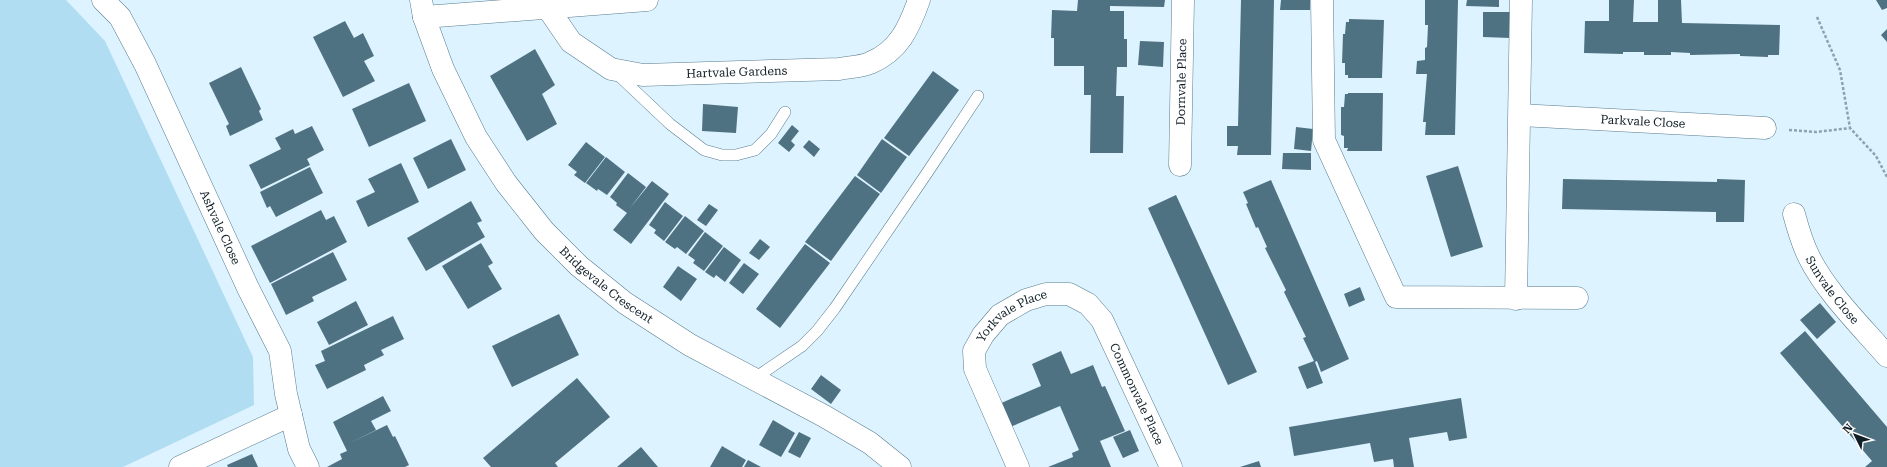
<svg xmlns="http://www.w3.org/2000/svg" width="1887" height="467" font-family="'Roboto Serif',serif">
  <rect width="100%" height="100%" fill="#ddf3ff"/>
  <!-- green -->
  <path fill="#b1ddf3" d="M0 0H66L105 41 253 357 254 405 123 467H0Z"/>
  <!-- building -->
  <path fill="#4f7283" d="M1078 0H1165L1164 7 1110 6V11H1124V39H1127V67H1117L1116 96H1124L1123 153H1090L1091 95H1084V66H1054V38H1051L1052 10 1077 11Z
    M1241 0H1274L1271 155H1237L1238 146H1227V126H1238Z
    M1281 0H1310V10H1280Z
    M1425 0H1458L1455 135H1425L1426 122H1423L1427 74H1416L1417 61 1425 60V48L1427 47 1428 25H1425Z
    M1467 0H1499V7L1466 6Z
    M1609 0H1634L1633 22H1658V0H1681L1682 23 1780 25 1779 55H1768V57L1740 56V54L1690 55V53L1671 52V55H1644V52H1623V54L1584 53 1585 21H1609Z
    M1876 0H1887V8L1882 10Z
    M1483 12H1510V38L1483 37Z
    M1349 19 1384 20 1382 78H1348V75H1345V63H1342L1343 34H1345L1346 22H1349Z
    M345 21 354 38 363 33 374 56 364 61 375 81 343 97 313 37Z
    M1887 29V42L1881 35Z
    M1140 41 1164 42 1163 67 1138 65Z
    M535 49 555 85 542 94 557 124 527 141 490 76Z
    M241 67 261 109 259 111 263 120 230 136 226 126 229 124 209 83Z
    M933 71 959 90 909 156 884 138Z
    M409 83 426 121 369 147 352 109Z
    M1348 93H1383L1382 151H1347L1348 148H1344V136L1341 135V107H1344L1345 94H1348Z
    M703 104 738 107 736 133 702 131Z
    M792 125 799 131 791 141 795 145 789 152 778 143Z
    M312 126 324 150 307 159 310 165 261 189 249 165 281 149 275 138 293 129 295 134Z
    M1296 127 1313 129 1311 151 1294 149Z
    M451 139 466 170 428 189 413 158Z
    M882 139 907 157 881 193 857 175Z
    M809 140 820 149 814 157 803 147Z
    M586 142 605 157 585 183 574 175 577 172 568 165Z
    M1283 153H1311V170L1282 169Z
    M606 157 625 172 607 195 598 189 597 191 586 183Z
    M401 163 419 202 368 227 356 201 375 192 368 179Z
    M1458 166 1483 247 1451 257 1426 176Z
    M310 167 323 193 276 217 270 206 267 208 260 192Z
    M628 173 646 187 630 208 652 181 669 194 631 244 613 230 627 213 616 205 617 203 610 197Z
    M855 176 880 194 831 261 805 242Z
    M1563 179 1717 182V179L1745 180 1744 222H1716V212L1562 209Z
    M1271 180 1349 359 1321 372 1317 361 1315 362 1323 383 1307 389 1298 367 1314 361 1303 338 1306 337 1284 292 1286 290 1265 248 1267 247 1258 227 1256 228 1246 204 1248 203 1243 192Z
    M1176 195 1257 372 1228 385 1148 208Z
    M471 201 482 221 477 223 485 237 426 271 407 238Z
    M665 202 683 216 664 241 654 233 656 230 649 225Z
    M709 204 718 210 706 226 697 220Z
    M321 210 326 220 334 216 347 242 270 283 251 246Z
    M685 216 704 231 686 254 677 247 675 249 665 242Z
    M705 232 723 246 704 271 693 263 695 260 688 255Z
    M760 239 770 247 759 260 749 253Z
    M481 243 493 263 488 266 502 289 468 309 442 266Z
    M805 244 830 263 780 328 756 309Z
    M724 247 741 260 725 282 716 275 714 278 705 272Z
    M333 252 347 280 312 297 314 301 286 315 271 284Z
    M744 263 759 274 743 294 729 283Z
    M678 266 697 279 681 301 663 287Z
    M1360 287 1365 300 1349 307 1344 294Z
    M356 301 368 325 329 345 317 322Z
    M1820 303 1836 322 1817 339 1800 320Z
    M559 314 579 355 512 387 492 346Z
    M393 316 404 339 381 350 384 355 364 365 366 370 327 389 315 365 325 361 321 351Z
    M1805 331 1887 427V467H1865L1872 461 1780 353Z
    M1061 351 1071 374 1093 365 1102 387 1105 386 1125 431 1100 441 1111 467H1048L1073 457 1072 453 1079 450 1060 406 1008 428 999 404 1041 386 1032 364Z
    M821 375 841 390 831 404 811 389Z
    M577 378 610 417 555 463 558 467H491L483 458Z
    M383 396 391 411 371 421 376 430 350 443 387 425 393 437 395 436 409 465 405 467H327L342 459 340 454 347 451 333 422Z
    M1461 398 1467 438 1449 441 1447 432 1409 438 1414 467H1394L1393 459 1374 462 1370 443 1294 456 1289 427Z
    M773 420 795 433 781 457 759 445Z
    M1130 430 1139 451 1123 458 1113 437Z
    M799 432 811 438 800 458 788 452Z
    M722 446 746 460 742 467H710Z
    M641 447 658 467H617Z
    M252 454 258 467H228L227 465Z
    M748 460 761 467H744Z
    M1259 461 1261 467H1240Z"/>
  <g fill="none" stroke-linecap="round" stroke-linejoin="round">
    <!-- service casing -->
    <g stroke="#597c8d" stroke-width="12">
      <path id="service" d="M616 73 670 124 704 150 722 155H736L755 150 771 134 785 112
        M755 378 802 346 817 331 835 308 927 173 978 96"/>
    </g>
    <!-- minor casing -->
    <g stroke="#597c8d" stroke-width="23">
      <g id="minor">
        <path id="s1" d="M103 0 120 17 145 64 248 288 280 351 286 394 299 449 308 467"/>
        <path id="s2" d="M421 0 424 17 443 69 476 137 506 183 544 231 579 266 625 303 690 345 824 416 870 443 900 467"/>
        <path d="M1322 0 1324 140 1396 297 1577 298"/>
        <path id="s3" d="M547 7 571 42 611 69 643 75 839 69C849 67 861 67 870 63 899 51 909 28 919 0"/>
        <path d="M424 17 647 0"/>
        <path id="s4" d="M1520 115 1765 128"/>
        <path id="s5" d="M1180 165 1183 0"/>
        <path id="s6" d="M1794 214C1798 229 1802 243 1809 257 1827 293 1861 326 1887 356"/>
        <path d="M1516 299 1521 0"/>
        <path d="M180 467 291 415"/>
        <path id="s7" d="M1018 467 975 369 974 351 983 335 1000 315 1026 300 1046 294H1069L1088 304 1102 320 1171 467"/>
      </g>
    </g>
    <!-- path -->
    <path stroke="#8fa2ac" stroke-width="2.5" stroke-dasharray="3 2" stroke-linecap="butt" d="M1817 17 1840 70 1850 128
      M1789 130 1816 132 1850 128 1876 156 1887 177"/>
    <!-- service -->
    <use href="#service" stroke="#fff" stroke-width="11"/>
    <!-- minor -->
    <use href="#minor" stroke="#fff" stroke-width="22"/>
  </g>
  <g text-anchor="middle" stroke-width="3.5" stroke-linejoin="round" paint-order="stroke">
    <!-- street labels -->
    <g font-size="12" fill="#101e25" stroke="#fcfcfc">
      <text dy="4" stroke="none"><textPath href="#s3" startOffset="217">Hartvale Gardens</textPath></text>
      <text dy="4" stroke="none"><textPath href="#s5" startOffset="83">Dornvale Place</textPath></text>
      <text dy="4" stroke="none"><textPath href="#s4" startOffset="123">Parkvale Close</textPath></text>
      <text dy="4" stroke="none"><textPath href="#s1" startOffset="257">Ashvale Close</textPath></text>
      <text dy="4" stroke="none"><textPath href="#s2" startOffset="347">Bridgevale Crescent</textPath></text>
      <text dy="4" stroke="none"><textPath href="#s6" startOffset="86">Sunvale Close</textPath></text>
      <text dy="4" stroke="none"><textPath href="#s7" startOffset="179">Yorkvale Place</textPath></text>
      <text dy="4" stroke="none"><textPath href="#s7" startOffset="368">Commonvale Place</textPath></text>
    </g>
  </g>
  <!-- north arrow -->
  <g transform="translate(1855 435) rotate(312)" stroke="#fcfcfc" stroke-width="3" paint-order="stroke">
  <path d="M0-3L7 15L0 10L-7 15Z" fill="#101e25"/>
  <text y="-6" font-size="11" font-weight="bold" text-anchor="middle" fill="#101e25">N</text>
  </g>
</svg>
